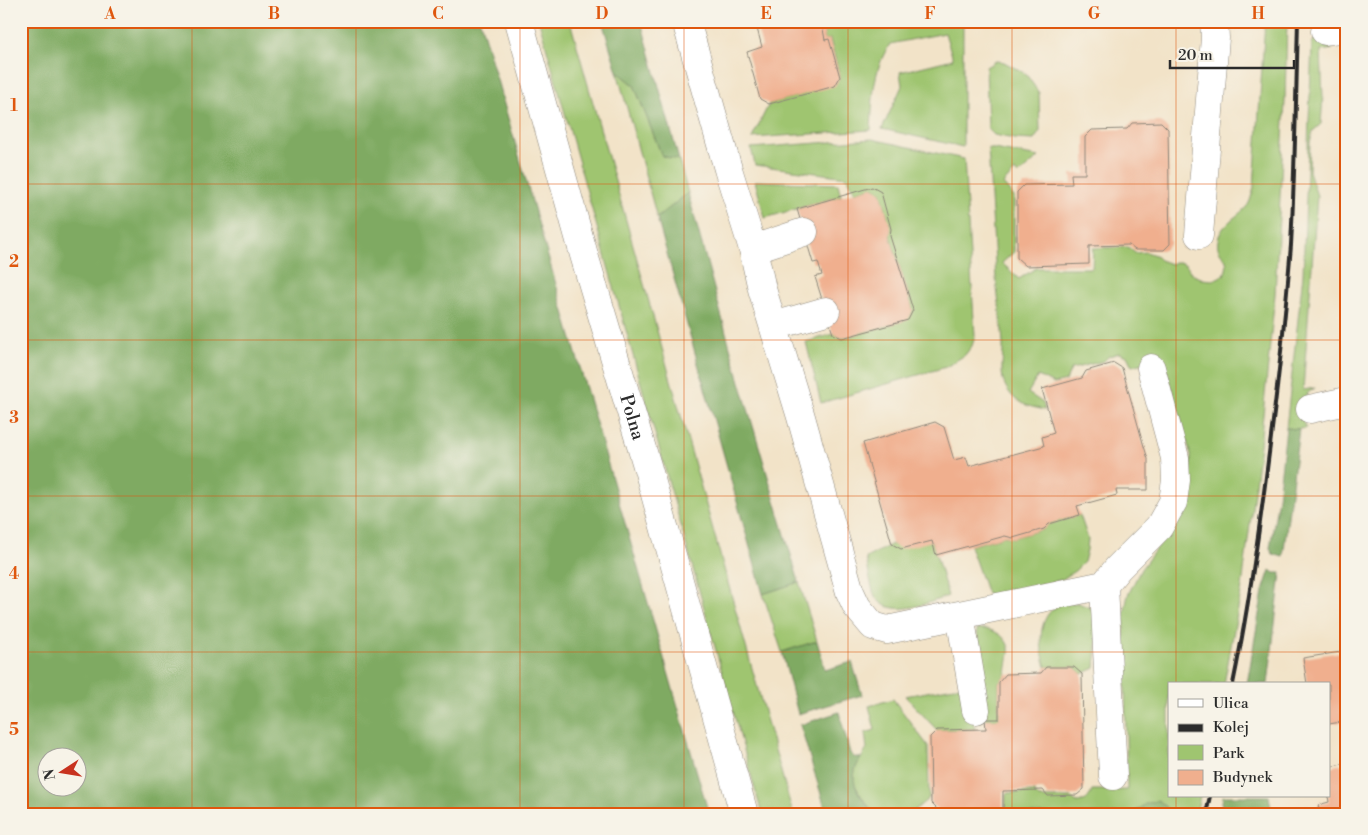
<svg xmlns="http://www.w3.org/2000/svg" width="1368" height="835" font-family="'Libre Bodoni',serif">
  <rect width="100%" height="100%" fill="#f7f3e8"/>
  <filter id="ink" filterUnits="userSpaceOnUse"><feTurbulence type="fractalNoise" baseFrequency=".02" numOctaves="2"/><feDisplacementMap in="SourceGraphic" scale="10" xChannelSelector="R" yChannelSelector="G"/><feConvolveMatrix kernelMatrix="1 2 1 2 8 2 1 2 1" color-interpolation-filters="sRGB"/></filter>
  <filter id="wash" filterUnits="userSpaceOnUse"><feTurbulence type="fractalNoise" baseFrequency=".0096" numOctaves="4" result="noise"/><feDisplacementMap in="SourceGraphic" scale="20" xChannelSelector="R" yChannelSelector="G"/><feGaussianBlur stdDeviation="1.12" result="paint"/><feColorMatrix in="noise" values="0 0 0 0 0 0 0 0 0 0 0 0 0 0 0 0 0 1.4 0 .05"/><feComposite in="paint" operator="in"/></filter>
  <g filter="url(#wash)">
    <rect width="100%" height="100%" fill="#f2e3c8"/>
    <!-- green -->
    <path fill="#9fc570" stroke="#65784e" d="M539 21H570L793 814H762Z
      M838 21H963V147L882 129 902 86 900 72 953 59 945 33 890 44C872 71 873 99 871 130L752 138 769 104 835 85 840 77 830 39 825 40 823 29 838 24Z
      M1265 21H1287L1285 101 1275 294 1260 445 1242 587 1224 684H1169V796H1200L1196 814H1170L1168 809 1145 804 1133 814H947L1005 813 1006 793 1034 792 1039 798H1071L1077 802C1087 801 1088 800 1092 790H1127L1124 623V614L1128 595 1141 569 1190 504 1191 455 1163 358 1132 366 1127 356 1119 353 1109 356 1104 361 1071 369 1066 381 1054 384 1038 376 1028 393 1043 403 1045 410C1028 406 1017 405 1007 389 998 375 1004 358 1003 344 1002 322 998 300 996 279 993 235 991 192 988 148L1039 157 1018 175 1015 171 1003 184 1014 197V252L1002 263 1019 279 1036 268H1092L1093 248 1128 247 1135 253 1146 252 1155 255 1160 260 1171 264 1179 262 1186 265 1192 274 1202 279 1213 280 1224 275C1234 253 1212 258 1219 236 1224 222 1239 216 1248 205 1251 200 1252 193 1254 187Z
      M1315 39H1323L1326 46 1333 49 1321 51 1323 97 1321 124 1313 131 1310 142 1309 171 1317 196 1303 390 1315 388C1312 390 1310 391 1308 393 1303 399 1303 419 1304 426L1307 428 1299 429 1286 428 1303 274 1312 43Z
      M996 61 1004 62 1026 74 1039 93 1040 131 1034 140 1014 139 994 135 988 129 986 67Z
      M617 71 634 85 662 156 679 160 688 193 657 218Z
      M872 139 964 159 975 336 972 346 965 355 946 367 821 403 806 342 833 334 842 338 907 320 913 310 890 236 891 229 881 192 872 187 855 192 847 177 755 165 751 148Z
      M755 181 838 184 841 196 765 218Z
      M1080 515 1088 539 1087 550 1084 562 1076 570 1063 579 1000 598 987 594 970 546 1005 536 1013 538 1044 529 1049 524Z
      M932 541 948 596C928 603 889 620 875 596 871 589 868 567 866 558L892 544Z
      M799 582 817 641 782 652 763 594Z
      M1062 603H1078L1091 608 1099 621 1095 668 1082 674 1074 667H1046C1041 650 1037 629 1049 613 1052 609 1058 606 1062 603Z
      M977 629C990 628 1005 633 1009 648 1010 652 1008 657 1008 660 1006 672 1007 674 999 682V719H985Z
      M965 685 975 729 937 730 905 696Z
      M893 699 928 746 929 798 915 810 918 814H874L860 794 853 781 856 766 867 749 865 733 875 730 869 706Z"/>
    <!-- forest -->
    <path fill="#7faa62" stroke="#556a46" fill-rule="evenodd" d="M21 21H480L709 814H21ZM48 758H78V788H48Z
      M602 21H641L679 160 662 156 634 85 617 71Z
      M688 193 733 358 799 582 763 594 657 218Z
      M1286 428 1299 429 1283 557 1273 554 1270 548 1278 498Z
      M1270 570 1274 573H1281L1268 684H1247L1263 591Z
      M817 641 825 670 852 662 862 695 798 714 782 652Z
      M839 712 850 753 854 757 861 758C845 783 860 794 874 814H827L800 725Z
      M1223 796H1269L1272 814H1220Z
      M1158 800 1168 809 1170 814H1133L1145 804Z"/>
    <g id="blocks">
      <!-- building -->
      <path fill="#f0af8e" d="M755 21H838V24L823 29 825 40 829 39 840 77 835 86 769 104 760 99 747 52 762 47Z
        M1161 122 1168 129 1170 244 1164 250H1135L1129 245 1089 246V264L1026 266 1017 258V192L1024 185 1072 184 1071 174H1085V137L1092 130 1127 129 1132 123Z
        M872 187 881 192 891 229 890 236 913 310 908 320 842 338 833 334 815 277 822 275 820 269 818 262 813 263 797 209Z
        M1114 363 1122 368 1143 443 1148 459V490H1116L1117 495 1077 506 1080 515 1049 524 1044 529 1013 538 1005 536 936 555 932 541 901 549 892 544 863 443 935 422 944 427 954 460 966 457 969 466 1044 446 1042 437 1054 433 1042 389 1082 378 1086 371Z
        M1347 651V721L1329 724V684H1307L1303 658Z
        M1046 667H1074L1082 674 1084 789 1077 795 1048 796 1043 790 1003 791V810L939 811 931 803 930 737 937 730 986 729 985 719H999V682L1006 674 1041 673Z
        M1347 763V814H1320L1318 805 1329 802 1328 796H1329V767Z"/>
    </g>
  </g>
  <g filter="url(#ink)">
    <use href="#blocks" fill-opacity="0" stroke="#8e877a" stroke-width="1"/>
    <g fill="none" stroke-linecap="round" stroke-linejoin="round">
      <!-- minor casing -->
      <g stroke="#8e877a" stroke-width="29">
        <path id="minor" d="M686 21 728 169 753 249 762 289 801 417 850 592 857 607 873 626 887 630 1104 585 1118 568 1159 527 1173 502 1176 480 1175 458 1151 368
          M1325 31 1347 28
          M1199 235 1215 38 1214 21
          M753 249 804 232
          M774 326 826 311
          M1310 409 1347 401
          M1104 585 1113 776
          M960 615 976 710"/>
      </g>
      <!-- tertiary casing -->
      <g stroke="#8e877a" stroke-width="29">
        <g id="tertiary">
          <path id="s1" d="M519 21 584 255 648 469 744 814"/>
        </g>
      </g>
      <!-- minor -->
      <use href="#minor" stroke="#fff" stroke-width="28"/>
      <!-- tertiary -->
      <use href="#tertiary" stroke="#fff" stroke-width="28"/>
      <!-- rail -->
      <path stroke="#2b2b2b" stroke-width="4" d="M1233 684C1250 602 1261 519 1271 437 1279 373 1286 309 1291 245 1295 170 1296 96 1298 21
        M1206 814 1210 796"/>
    </g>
  </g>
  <!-- grid -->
  <path fill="none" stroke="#df570e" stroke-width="1" stroke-opacity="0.55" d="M192 21V814M356 21V814M520 21V814M684 21V814M848 21V814M1012 21V814M1176 21V684M21 184H1347M21 340H1347M21 496H1347M21 652H1347M1176 796V814"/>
  <g text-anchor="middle" stroke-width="4.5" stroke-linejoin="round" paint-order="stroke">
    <!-- street labels -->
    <g font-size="18" fill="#2b2b2b" stroke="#f7f3e8">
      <text dy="6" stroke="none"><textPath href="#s1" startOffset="412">Polna</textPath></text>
    </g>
  </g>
  <!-- margin -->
  <rect width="1368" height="835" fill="none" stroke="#f7f3e8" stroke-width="55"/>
  <!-- legend -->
  <rect x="1168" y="682" width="162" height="115" fill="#f7f3e8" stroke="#a5a39c"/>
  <rect x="1178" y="699" width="25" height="8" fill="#ffffff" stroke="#a5a39c"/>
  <text x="1213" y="708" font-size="15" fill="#2b2b2b">Ulica</text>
  <rect x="1178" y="724" width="25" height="8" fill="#2b2b2b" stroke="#a5a39c"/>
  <text x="1213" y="732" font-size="15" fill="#2b2b2b">Kolej</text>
  <rect x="1178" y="745" width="25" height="15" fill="#9fc570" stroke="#a5a39c"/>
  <text x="1213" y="758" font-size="15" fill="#2b2b2b">Park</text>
  <rect x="1178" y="770" width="25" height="15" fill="#f0af8e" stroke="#a5a39c"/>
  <text x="1213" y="782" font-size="15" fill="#2b2b2b">Budynek</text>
  <!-- north arrow -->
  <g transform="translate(62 772) rotate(258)"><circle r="24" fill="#f7f3e8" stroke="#a5a39c"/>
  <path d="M0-4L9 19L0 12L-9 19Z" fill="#c8321e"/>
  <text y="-8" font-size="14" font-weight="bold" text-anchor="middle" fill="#2b2b2b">N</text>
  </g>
  <!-- scale -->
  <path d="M1170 60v8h124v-8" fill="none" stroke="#2b2b2b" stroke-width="2.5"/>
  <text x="1178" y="60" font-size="15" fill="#2b2b2b" stroke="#f7f3e8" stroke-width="4" paint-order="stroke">20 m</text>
  <rect x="28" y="28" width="1312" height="780" fill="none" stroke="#df570e" stroke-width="2"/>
  <g font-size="16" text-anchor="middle" font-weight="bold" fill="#df570e">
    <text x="110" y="19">A</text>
    <text x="274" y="19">B</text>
    <text x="438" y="19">C</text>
    <text x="602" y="19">D</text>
    <text x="766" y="19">E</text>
    <text x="930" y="19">F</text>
    <text x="1094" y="19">G</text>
    <text x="1258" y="19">H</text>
    <text x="14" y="111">1</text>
    <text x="14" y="267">2</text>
    <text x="14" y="423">3</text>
    <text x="14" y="579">4</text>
    <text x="14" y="735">5</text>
  </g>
</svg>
